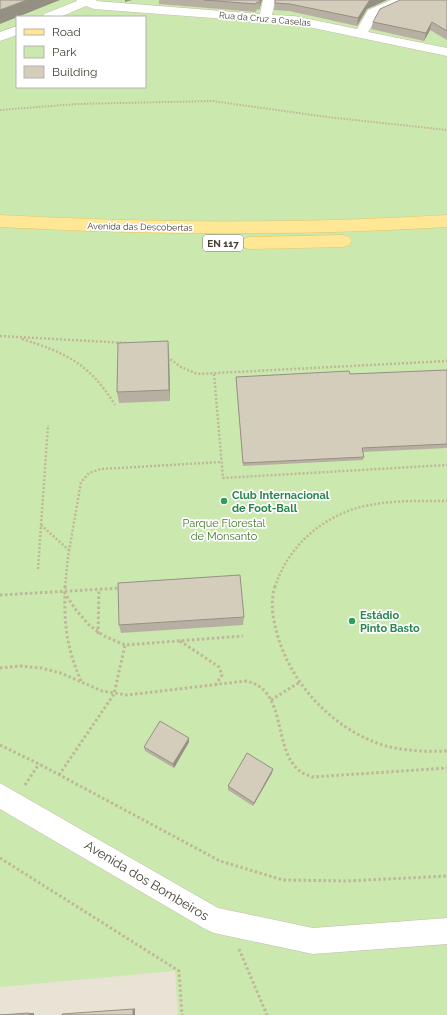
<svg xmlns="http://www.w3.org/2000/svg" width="447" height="1015" font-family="Raleway,sans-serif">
  <rect width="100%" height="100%" fill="#f4f1e7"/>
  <!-- residential -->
  <path fill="#e8e3d5" d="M180 969 184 1015H0V979Z"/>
  <!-- green -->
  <path fill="#cbe8af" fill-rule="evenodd" d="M0 0H447V1015H178L175 971 0 987ZM17 17H145V87H17Z"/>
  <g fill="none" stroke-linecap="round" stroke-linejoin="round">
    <!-- minor casing -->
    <g stroke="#c2bcac" stroke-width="1">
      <path id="minor" d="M76 0H97L96 1 260 14 263 0H275L272 15 294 16 357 29 368 10 391 0H407L405 3 378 16 368 32 447 48V56L294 24 94 9 86 6 60 17H43L44 14 77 1Z
        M17 26V35L0 41V32Z
        M0 783 218 908 313 928 447 918V944L313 954 214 933 205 929 0 809Z"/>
    </g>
    <!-- major casing -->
    <g stroke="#e5c664" stroke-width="1">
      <path id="major" d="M0 215C149 223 298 224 447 215V227C298 236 149 235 0 227Z
        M343 235 349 237 352 241 349 245 343 247 249 249 243 247 240 243 243 239 249 237Z"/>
    </g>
    <!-- path-far2 -->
    <path stroke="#c1b69a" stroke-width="2" stroke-dasharray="1.5 1.5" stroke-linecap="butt" d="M0 110 77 104 212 101 327 117 447 130"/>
    <!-- path-far1 -->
    <path stroke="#c1b69a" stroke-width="2.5" stroke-dasharray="2 2" stroke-linecap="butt" d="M0 336 127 343
      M22 339C66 353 90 364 115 405
      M167 357 181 367 197 374 447 361
      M214 374 223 478 447 465
      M41 525 70 551
      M38 569 48 425
      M65 587 68 557 81 482 89 473 101 469 222 462
      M275 587C289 542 330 510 376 504 400 500 423 501 447 501"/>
    <!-- path -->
    <path stroke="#c1b69a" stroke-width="3" stroke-dasharray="2.5 2.5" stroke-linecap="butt" d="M65 586C64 624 66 646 81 681
      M275 586C269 605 274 625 280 643 296 690 338 732 386 746 406 751 427 752 447 751
      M64 592 76 610 89 625 104 636 125 645 243 636
      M0 595 121 588
      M98 634 99 589
      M180 641 219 667 222 675 216 684
      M0 668 21 666 41 668 61 673 102 691 127 695 246 681C289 690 271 750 301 772 304 774 308 775 312 777L447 768
      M271 700 300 682
      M0 745 39 764 220 861 283 880 348 881 447 876
      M59 775 114 694 125 645
      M25 785 39 764
      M0 858 179 971 182 1015
      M239 949 267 1015"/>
    <!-- minor -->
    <use href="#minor" fill="#fff" fill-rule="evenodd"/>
    <!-- major -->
    <use href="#major" fill="#ffe795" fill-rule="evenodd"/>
  </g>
  <!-- wall -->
  <path fill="#b7b0a2" d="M159 0H262L259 10 257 9 256 12 159 4Z
    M275 0H387L367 9 357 26 289 11 274 10Z
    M447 0V40L430 30 424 41 371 29 373 22Z
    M169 352 170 401 119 403 117 392Z
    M447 370V448L363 452 364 457 363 460 243 466 236 377 350 374Z
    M244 617 243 625 121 633 119 625Z
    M189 742 174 768 145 751 144 747Z
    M272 773 253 806 228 790V786Z"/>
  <!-- shaded-wall -->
  <path fill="#959084" d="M27 0H60L0 24V10Z
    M125 0H132L125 2Z
    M260 0H262L259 10 260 2Z
    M371 0H387L367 9 357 26 358 18 369 1Z
    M432 22 430 30 424 41 426 33Z
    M168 341 169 352 170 401 169 390Z
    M189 738V742L174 768 173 764Z
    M273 769 272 773 253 806 254 803Z
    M135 1008V1015H133V1009Z
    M29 1013H34V1015H29Z"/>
  <!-- building -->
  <path fill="#d5cdbc" stroke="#959084" d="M0 0H27L0 10Z
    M204 0H260V2H257L256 4Z
    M275 0H371L369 1 358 18 290 4 275 3Z
    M400 0H447V31L432 22 426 33 373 22 380 9Z
    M168 341 169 390 117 392 118 343Z
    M447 370V444L362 448 364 457 243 463 236 377 349 371 350 374Z
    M240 575 244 617 119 625 118 583Z
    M160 721 189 738 173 764 144 747Z
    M247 753 273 769 254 803 228 786Z
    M133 1009V1015H62V1014Z
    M29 1013V1015H0Z"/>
  <!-- markers -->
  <g fill="#2e9e5b" stroke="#fff" stroke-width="1.5">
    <circle cx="224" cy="501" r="4"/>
    <circle cx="352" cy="621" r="4"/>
  </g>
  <g text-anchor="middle" stroke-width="3.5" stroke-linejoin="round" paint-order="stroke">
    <!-- far-street labels -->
    <g font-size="9" fill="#474136" stroke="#fff">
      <text transform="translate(265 19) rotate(5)" y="3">Rua da Cruz a Caselas</text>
      <text transform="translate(140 227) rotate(1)" y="3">Avenida das Descobertas</text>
    </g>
    <!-- shield labels -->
    <rect fill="#fff" stroke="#7e7a72" stroke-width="1" x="203" y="235" width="40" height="16" rx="3"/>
    <g font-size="10" font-weight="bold" fill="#474136">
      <text x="223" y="247">EN 117</text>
    </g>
    <!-- leisure labels -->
    <g font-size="11" font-weight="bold" fill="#27864d" stroke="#fff" text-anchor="start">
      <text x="232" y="499">Club Internacional<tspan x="232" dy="13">de Foot-Ball</tspan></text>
      <text x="360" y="619">Estádio<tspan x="360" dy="13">Pinto Basto</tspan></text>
    </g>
    <!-- park labels -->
    <g font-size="11" fill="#427928" stroke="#fff">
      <text x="224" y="527">Parque Florestal<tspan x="224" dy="13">de Monsanto</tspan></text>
    </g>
    <!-- near-street labels -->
    <g font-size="13" fill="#474136" stroke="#fff">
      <text transform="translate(147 880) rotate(31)" y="5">Avenida dos Bombeiros</text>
    </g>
  </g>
  <!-- legend -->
  <rect x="16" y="16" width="130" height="72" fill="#ffffff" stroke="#b5b3af"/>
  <rect x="24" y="29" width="20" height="6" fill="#ffe795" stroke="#b5b3af"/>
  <text x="52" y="36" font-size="12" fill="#474136">Road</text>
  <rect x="24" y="46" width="20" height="12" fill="#cbe8af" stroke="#b5b3af"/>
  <text x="52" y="56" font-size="12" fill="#474136">Park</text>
  <rect x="24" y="66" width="20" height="12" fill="#d5cdbc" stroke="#b5b3af"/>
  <text x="52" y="76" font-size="12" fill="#474136">Building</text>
</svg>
